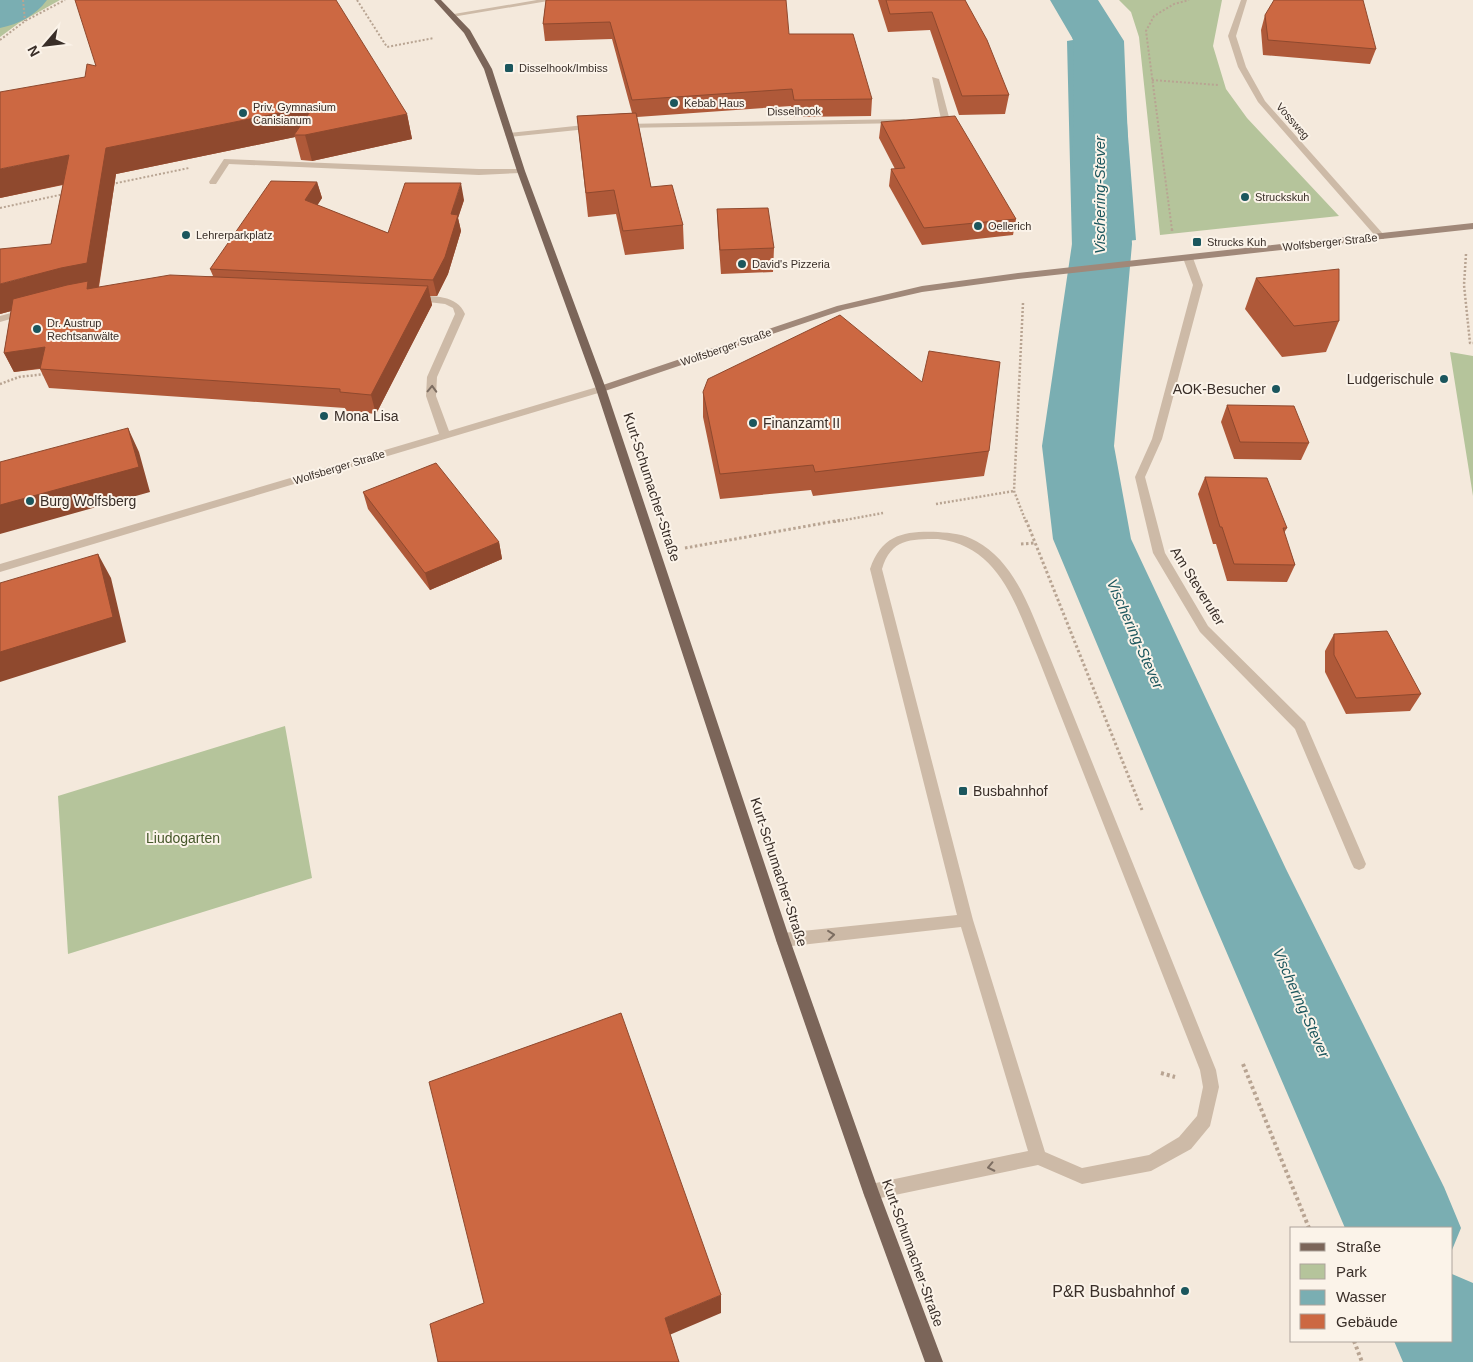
<svg xmlns="http://www.w3.org/2000/svg" width="1473" height="1362" font-family="Arial,sans-serif">
  <rect width="100%" height="100%" fill="#f4e9dc"/>
  <!-- green -->
  <path fill="#b5c49b" d="M0 0H60L19 23 0 37Z
    M1119 0H1222L1213 46 1226 89 1247 118 1339 216 1160 235 1139 37 1131 12Z
    M1450 352 1473 356V496Z
    M285 726 312 878 68 954 58 796Z"/>
  <!-- water -->
  <path fill="#7aaeb2" d="M1056 0H1093L1116 34 1127 123 1136 240 1072 247 1067 41 1073 40 1065 13Z"/>
  <g fill="none" stroke-linecap="round" stroke-linejoin="round">
    <!-- river -->
    <path fill="#7aaeb2" fill-rule="evenodd" d="M0 0H47C35 16 19 24 0 28Z
      M1050 0H1098L1124 41 1132 244 1114 446 1131 539 1286 869 1444 1187 1461 1228 1452 1250V1228H1345L1202 895 1053 539 1042 446 1072 244 1074 41Z
      M1452 1274 1473 1283V1362H1403L1394 1341H1452Z"/>
    <!-- path-far3 -->
    <path stroke="#b8a492" stroke-width="2" stroke-dasharray="2 2" stroke-linecap="butt" d="M23 0 25 21
      M357 0 387 47 434 38
      M0 40 25 21 65 0
      M1152 80 1218 85
      M112 184 189 168
      M0 208 64 194
      M1172 230 1146 31 1154 16 1174 4 1189 0"/>
    <!-- path-far2 -->
    <path stroke="#b8a492" stroke-width="2.5" stroke-dasharray="2 2" stroke-linecap="butt" d="M1172 229V232
      M1466 254 1464 285 1470 343H1473
      M1023 303 1014 491 1026 522
      M0 384 19 377 45 374
      M936 504 1014 491
      M834 522 883 513"/>
    <!-- path-far1 -->
    <path stroke="#b8a492" stroke-width="3" stroke-dasharray="2.5 2.5" stroke-linecap="butt" d="M1026 520 1142 810
      M1021 544 1035 543
      M685 548 841 520"/>
    <!-- path -->
    <path stroke="#b8a492" stroke-width="4" stroke-dasharray="3 3" stroke-linecap="butt" d="M1243 1064 1309 1228
      M1161 1073 1175 1077
      M1354 1341 1362 1362"/>
    <!-- service -->
    <path fill="#cdbaa7" fill-rule="evenodd" d="M537 0H554L452 17 448 15Z
      M932 77 939 79 950 121 949 123H934L930 121 934 119H941Z
      M904 119 908 121 907 123 622 128 618 126 622 124Z
      M594 124H597V128L509 137 505 135 509 133Z
      M224 159 479 169H521L525 171 521 173 479 175 229 164 216 184H210L209 182Z
      M938 532C951 533 964 534 976 541 1017 563 1032 615 1049 655L1216 1070 1219 1087 1210 1126 1191 1149 1151 1171 1082 1184 1038 1165 871 1200 865 1198 863 1192 865 1186 871 1184 1028 1151 961 927 783 947 778 945 776 940 778 935 783 933 957 915 870 569C882 534 905 531 938 532ZM938 539C1000 546 1016 606 1037 655L1200 1070 1203 1087 1197 1116 1179 1137 1149 1155 1082 1168 1045 1152 973 920 882 569C891 539 910 539 938 539Z"/>
    <!-- minor -->
    <path fill="#cdbaa7" fill-rule="evenodd" d="M1241 0H1247L1236 36 1246 67 1265 101 1384 235V239H1378L1258 102 1238 67 1228 36Z
      M1188 255 1193 258 1203 285 1162 439 1145 477 1165 553 1208 626 1305 722 1366 864 1364 868 1359 870 1354 868 1352 864 1295 729 1200 632 1153 553 1135 477 1152 439 1193 285 1183 258Z
      M414 295C433 297 457 294 465 314L437 377 436 396 449 431 597 387 601 386 606 389 605 391 0 572V564L439 434 426 396 427 377 455 314 453 308 445 304 411 300V296Z
      M25 309 30 312 28 314 0 322V316Z"/>
    <!-- secondary -->
    <path fill="#a08879" fill-rule="evenodd" d="M1473 223V229L1018 279 922 292 843 310 605 391 601 392 596 389 597 387 837 306 922 286 1018 273Z"/>
    <!-- primary -->
    <path fill="#7b6559" fill-rule="evenodd" d="M434 0H441L470 30 492 69 525 171 606 389 790 940 879 1192 943 1362H925L863 1192 776 940 596 389 517 171 484 69 464 33Z"/>
  </g>
  <!-- wall -->
  <path fill="#af5939" d="M546 0 789 34 872 99 871 116 794 117 791 106 637 117 651 187 683 225 684 249 625 255 616 214 588 217 577 116 632 113 612 39 545 41 543 24Z
    M878 0H965L1009 95 1005 114 959 115 930 30 888 32Z
    M1265 15 1376 49 1370 64 1263 55 1261 30Z
    M96 66 407 114 412 139 312 161 301 160 295 137 116 174 99 287 213 276 210 269 317 182 322 198 317 205 388 233 464 200 458 218 461 231 448 274 437 296H430L432 305 376 414 346 411 345 408 49 388 40 369 14 372 4 353 11 311 0 314 51 244 63 185 0 198 85 77Z
    M881 122 1016 219 1013 235 922 245 889 186 891 169H895L879 138Z
    M717 209 774 248 773 272 721 274 718 233Z
    M1256 278 1339 321 1326 352 1282 357 1245 309Z
    M703 392 989 451 984 476 813 496 811 490 720 499 703 417Z
    M1227 405 1309 443 1301 460 1234 459 1221 422Z
    M1205 477 1287 528 1284 533 1295 565 1287 582 1227 581 1216 544H1213L1198 494Z
    M363 492 499 542 502 559 430 590 368 509Z
    M1334 634 1421 694 1410 711 1346 714 1325 672V651Z"/>
  <!-- shaded-wall -->
  <path fill="#8f492e" d="M314 106 294 135 295 137 116 174 98 290 74 294 0 314V284L61 268 106 148Z
    M407 114 412 139 312 161 305 135Z
    M69 155 79 181 0 198V169Z
    M317 182 322 198 310 217 305 200Z
    M461 183 464 200 458 218 461 231 448 274 437 296 433 280 451 214Z
    M428 286 432 305 376 414 371 395Z
    M45 347 55 366 14 372 4 353Z
    M128 428 139 452 150 492 0 534V505Z
    M499 542 502 559 430 590 425 573Z
    M98 554 111 578 126 642 0 682V652Z
    M721 1295V1313L667 1336 665 1318Z"/>
  <!-- building -->
  <path fill="#cc6842" stroke="#8f492e" d="M75 0H336L407 114 305 135H294L314 106 106 148 87 263 61 268 0 284V249L51 244 69 155 0 169V92L85 77 87 64 96 66Z
    M546 0H786L789 34H853L872 99 794 100 792 89 632 100 610 22 543 24Z
    M886 0H965L987 40 1009 95 962 96 932 12 890 14Z
    M1274 0H1363L1376 49 1268 40 1265 15Z
    M636 113 651 187 672 185 683 225 623 231 614 190 586 193 577 116Z
    M955 116 1016 219 924 228 891 169 905 168 881 122Z
    M271 181 317 182 305 200 388 233 405 183H461L451 214 458 215 445 257 433 280 210 269Z
    M768 208 774 248 720 250 717 209Z
    M1339 269V321L1294 326 1256 278Z
    M170 275 428 286 371 395 340 392V389L40 369 45 347 4 353 13 299 67 285 88 281 87 289Z
    M840 315 922 382 929 351 1000 362 989 451 815 472 813 465 720 474 703 392 708 379Z
    M1227 405 1294 406 1309 443 1240 442Z
    M128 428 139 467 0 505V462Z
    M436 463 499 542 425 573 363 492Z
    M1205 477 1267 478 1287 528H1283L1295 565 1234 564 1222 527H1220Z
    M98 554 113 617 0 652V583Z
    M1387 631 1421 694 1356 698 1334 655V634Z
    M621 1013 721 1295 665 1318 679 1362H438L430 1324 484 1303 429 1082Z"/>
  <!-- one-way arrows -->
  <defs><path id="oneway-chevron" d="M-2-3.5L2.5 0L-2 3.5" fill="none" stroke-width="1.6" stroke-linecap="round" stroke-linejoin="round" transform="scale(1.25)"/></defs>
  <g stroke="#7c6d61">
    <use href="#oneway-chevron" transform="translate(432 389) rotate(-88)"/>
    <use href="#oneway-chevron" transform="translate(831 935) rotate(-6)"/>
    <use href="#oneway-chevron" transform="translate(991 1167) rotate(168)"/>
  </g>
  <!-- markers -->
  <g fill="#1b565d" stroke="#fbf3e9" stroke-width="2">
    <rect x="504" y="63" width="10" height="10" rx="2.5"/>
    <circle cx="674" cy="103" r="5"/>
    <circle cx="243" cy="113" r="5"/>
    <circle cx="1245" cy="197" r="5"/>
    <circle cx="978" cy="226" r="5"/>
    <circle cx="186" cy="235" r="5"/>
    <rect x="1192" y="237" width="10" height="10" rx="2.5"/>
    <circle cx="742" cy="264" r="5"/>
    <circle cx="37" cy="329" r="5"/>
    <circle cx="1444" cy="379" r="5"/>
    <circle cx="1276" cy="389" r="5"/>
    <circle cx="324" cy="416" r="5"/>
    <circle cx="753" cy="423" r="5"/>
    <circle cx="30" cy="501" r="5"/>
    <rect x="958" y="786" width="10" height="10" rx="2.5"/>
    <circle cx="1185" cy="1291" r="5"/>
  </g>
  <g text-anchor="middle" stroke-width="4" stroke-linejoin="round" paint-order="stroke">
    <!-- far-poi labels -->
    <g font-size="11" fill="#392e28" stroke="#fbf3e9" text-anchor="start">
      <text x="519" y="72">Disselhook/Imbiss</text>
      <text x="684" y="107">Kebab Haus</text>
      <text x="253" y="111">Priv. Gymnasium<tspan x="253" dy="13">Canisianum</tspan></text>
      <text x="1255" y="201">Struckskuh</text>
      <text x="988" y="230">Oellerich</text>
      <text x="196" y="239">Lehrerparkplatz</text>
      <text x="1207" y="246">Strucks Kuh</text>
      <text x="752" y="268">David's Pizzeria</text>
      <text x="47" y="327">Dr. Austrup<tspan x="47" dy="13">Rechtsanwälte</tspan></text>
    </g>
    <!-- far-street labels -->
    <g font-size="11" fill="#392e28" stroke="#fbf3e9">
      <text transform="translate(794 111) rotate(-1)" y="4">Disselhook</text>
      <text transform="translate(1293 121) rotate(49)" y="4">Vossweg</text>
      <text transform="translate(1330 242) rotate(-6)" y="4">Wolfsberger Straße</text>
      <text transform="translate(726 347) rotate(-19)" y="4">Wolfsberger Straße</text>
      <text transform="translate(339 467) rotate(-17)" y="4">Wolfsberger Straße</text>
    </g>
    <!-- poi labels -->
    <g font-size="14" fill="#392e28" stroke="#fbf3e9" text-anchor="start">
      <text x="1434" y="384" text-anchor="end">Ludgerischule</text>
      <text x="1266" y="394" text-anchor="end">AOK-Besucher</text>
      <text x="334" y="421">Mona Lisa</text>
      <text x="763" y="428">Finanzamt II</text>
      <text x="40" y="506">Burg Wolfsberg</text>
      <text x="973" y="796">Busbahnhof</text>
    </g>
    <!-- street labels -->
    <g font-size="14" fill="#392e28" stroke="#fbf3e9">
      <text transform="translate(652 487) rotate(72)" y="5">Kurt-Schumacher-Straße</text>
      <text transform="translate(1198 586) rotate(58)" y="5">Am Steverufer</text>
      <text transform="translate(779 872) rotate(72)" y="5">Kurt-Schumacher-Straße</text>
      <text transform="translate(913 1253) rotate(70)" y="5">Kurt-Schumacher-Straße</text>
    </g>
    <!-- park labels -->
    <g font-size="14" fill="#46582b" stroke="#fbf3e9">
      <text x="183" y="843">Liudogarten</text>
    </g>
    <!-- water labels -->
    <g font-size="15" font-style="italic" fill="#1b565d" stroke="#fbf3e9">
      <text transform="translate(1100 195) rotate(-90)" y="5">Vischering-Stever</text>
      <text transform="translate(1135 634) rotate(66)" y="5">Vischering-Stever</text>
      <text transform="translate(1301 1003) rotate(66)" y="5">Vischering-Stever</text>
    </g>
    <!-- near-poi labels -->
    <g font-size="16" fill="#392e28" stroke="#fbf3e9" text-anchor="end">
      <text x="1175" y="1297">P&amp;R Busbahnhof</text>
    </g>
  </g>
  <!-- legend -->
  <rect x="1290" y="1227" width="162" height="115" fill="#fbf3e9" stroke="#ada49c"/>
  <rect x="1300" y="1243" width="25" height="8" fill="#7b6559" stroke="#ada49c"/>
  <text x="1336" y="1252" font-size="15" fill="#392e28">Straße</text>
  <rect x="1300" y="1264" width="25" height="15" fill="#b5c49b" stroke="#ada49c"/>
  <text x="1336" y="1277" font-size="15" fill="#392e28">Park</text>
  <rect x="1300" y="1290" width="25" height="15" fill="#7aaeb2" stroke="#ada49c"/>
  <text x="1336" y="1302" font-size="15" fill="#392e28">Wasser</text>
  <rect x="1300" y="1314" width="25" height="15" fill="#cc6842" stroke="#ada49c"/>
  <text x="1336" y="1327" font-size="15" fill="#392e28">Gebäude</text>
  <!-- north arrow -->
  <g transform="translate(45 45) rotate(242)" stroke="#fbf3e9" stroke-width="4" paint-order="stroke">
  <path d="M0-4L9 19L0 12L-9 19Z" fill="#392e28"/>
  <text y="-8" font-size="14" font-weight="bold" text-anchor="middle" fill="#392e28">N</text>
  </g>
</svg>
